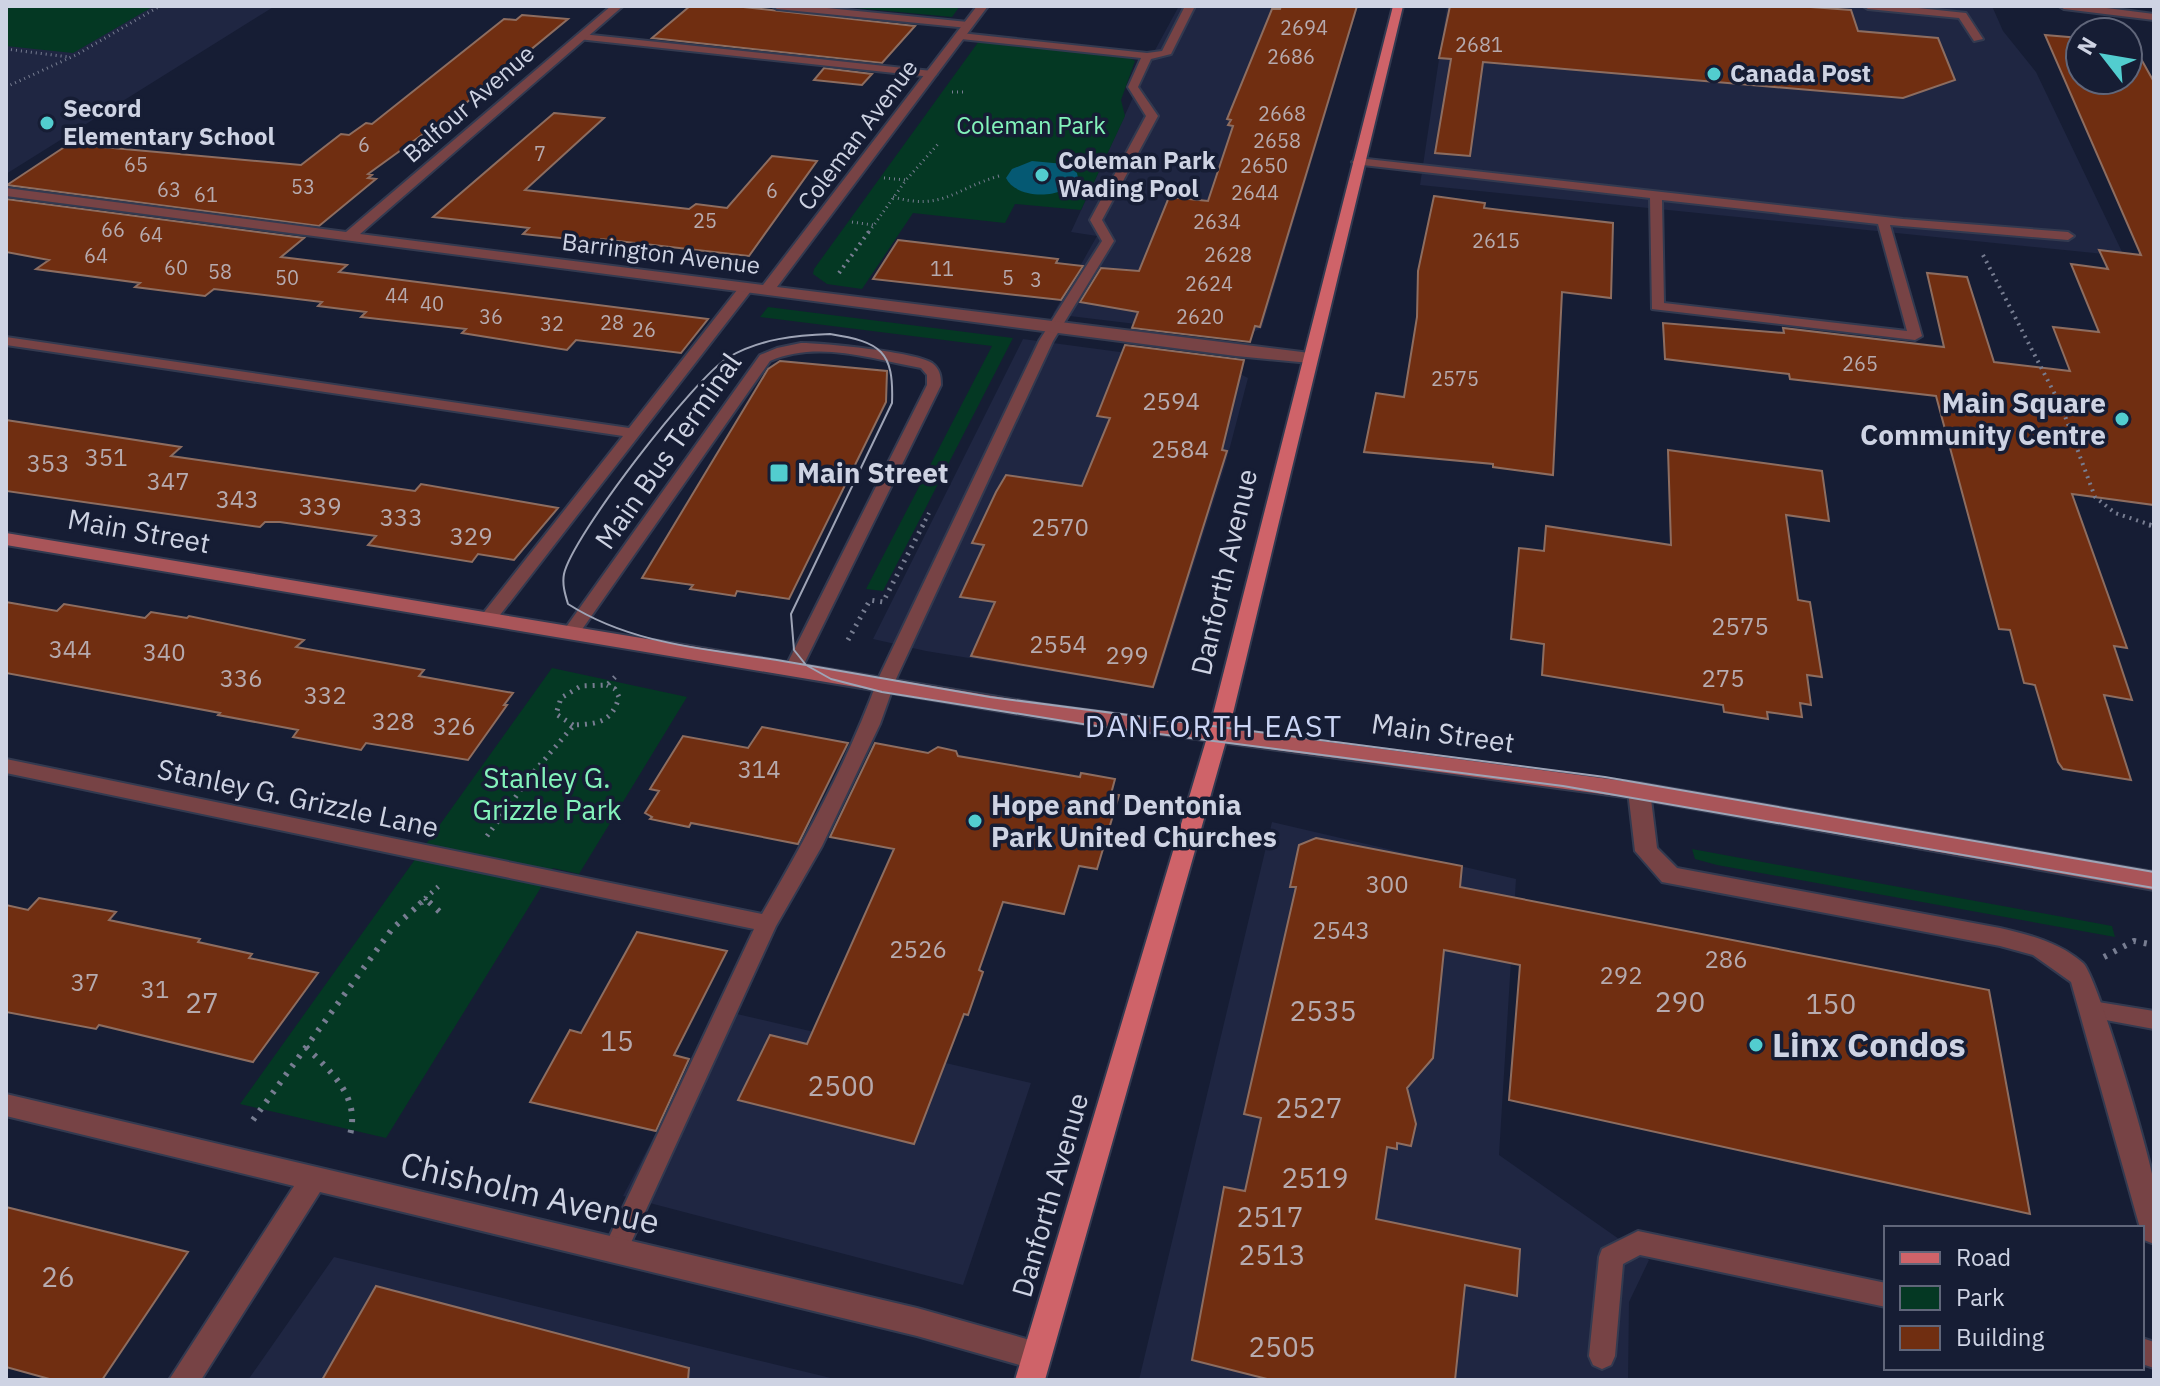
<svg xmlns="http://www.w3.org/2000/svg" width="2160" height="1386" font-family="'IBM Plex Sans',sans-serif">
  <rect width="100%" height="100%" fill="#161d34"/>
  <!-- built -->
  <path fill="#1f2642" d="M6 6H275L6 174Z
    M1179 6H1358L1262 328 1251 333 1236 336 1053 314 1097 236 1071 232 1154 52Z
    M1447 6H1992L2003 31 2036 72 2124 256 1420 185Z
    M1023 339 1224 366 1248 378 1225 466 1156 684 1152 688 926 651 873 639Z
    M1272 822 1516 879 1499 1155 1649 1260 1629 1302 1628 1380H1139Z
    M720 1010 1031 1083 963 1285 623 1196Z
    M334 1257 839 1380H248Z"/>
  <!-- green -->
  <path fill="#043823" d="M6 6H154L73 53 6 46Z
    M834 6H960L952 17Z
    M979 41 1127 56 1135 61 1121 100 1125 116 1081 210 1015 204 1005 223 913 213 862 289 827 284 813 274 814 269Z
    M768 307 1013 338 883 591 866 589 992 346 760 317Z
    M552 668 687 697 579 874 553 868 386 1138 240 1104Z
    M1692 849 2112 926 2115 937 1717 865 1695 859Z"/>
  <!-- water -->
  <path fill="#055973" d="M1032 161 1064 164 1077 173 1078 178C1067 199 1017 201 1006 178L1012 169Z"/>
  <!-- building -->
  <path fill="#702e11" stroke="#8d6d60" stroke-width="2" d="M690 6H734L915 26 882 63 652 38Z
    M1281 6H1357L1260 327 1255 326 1250 342 1132 328 1138 312 1080 302 1101 268 1139 271 1169 197 1208 201 1233 126 1228 125 1231 120 1227 119 1272 9H1280Z
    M1450 6H1797L1851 10 1858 31 1938 38 1955 80 1903 98 1483 62 1470 156 1435 153 1451 59 1439 58Z
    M522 15 568 19 466 103 368 174 372 175 368 178 376 179 319 226 7 185 69 144 301 165 341 134 349 135 366 123 372 124 504 19 516 20Z
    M2045 35 2080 38V80H2128V41H2131L2154 82V505L2072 494 2127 648 2114 646 2132 700 2104 695 2131 780 2063 769 2058 762 2035 685 2024 683 2010 630 1999 629 1936 396 1790 379 1789 374 1665 359 1663 323 1784 333 1783 328 1944 347 1927 273 1967 277 1994 362 2070 371 2053 327 2099 332 2071 264 2108 269 2099 250 2141 255Z
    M824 68 872 74 862 85 814 80Z
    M554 113 604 118 525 190 689 209 696 204 727 208 772 156 817 161 749 256 601 239 598 242 523 234 529 228 433 217Z
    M1434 196 1485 203 1484 208 1613 223 1611 298 1562 292 1553 475 1493 467V464L1364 452 1376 393 1404 397 1417 317 1418 271Z
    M6 199 304 238 281 257 347 265 339 272 708 319 681 353 576 340 567 350 462 333 466 329 361 317 366 312 318 306 322 302 214 289 205 296 135 287 140 283 36 269 49 260 6 252Z
    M898 240 1058 259 1056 263 1083 266 1061 300 873 279Z
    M1125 345 1244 360 1222 450 1227 451 1153 687 971 656 995 602 960 597 984 545 972 543 996 492 1006 475 1082 486 1110 418 1097 416Z
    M780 361 887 371 886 402 789 599 737 591 735 596 690 589 693 585 642 578 768 369Z
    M6 420 181 447 171 456 415 491 421 484 558 508 514 560 478 554 472 562 368 545 376 536 280 522H265L260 527 6 491Z
    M1668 450 1822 471 1829 521 1786 515 1798 600 1810 602 1822 677 1807 675 1811 705 1800 703 1802 717 1767 712 1768 719 1724 712 1723 705 1542 675 1544 644 1511 639 1519 548 1544 551 1546 526 1671 545Z
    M6 602 57 611 64 604 145 618 151 612 187 618 189 616 304 640 296 647 424 670 419 676 513 693 504 705H507L468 760 366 743 361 750 293 737 298 730 218 715 220 713 6 673Z
    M762 727 848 743 798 844 691 823 689 827 650 819 652 817 645 813 659 791 650 789 683 736 748 748Z
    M875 743 928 753 938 747 956 751 958 756 1080 777 1081 773 1115 779 1111 794 1119 795 1097 869 1079 866 1064 914 1003 902 979 970 983 972 968 1015 964 1014 914 1144 738 1100 770 1035 807 1044 894 849 830 837Z
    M1316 838 1462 866 1460 887 1989 990 2030 1214 1509 1100 1520 965 1444 950 1433 1058 1407 1088 1416 1124 1411 1146 1397 1143V1149L1387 1147 1376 1219 1520 1249 1517 1296 1465 1285 1455 1380H1271L1192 1360 1224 1187 1245 1191 1261 1118 1244 1114 1296 887H1290L1299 845Z
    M39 898 116 912 109 920 200 939 198 942 252 954 249 958 318 973 253 1062 99 1025 96 1029 6 1012V905L28 910Z
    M637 932 727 951 674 1055 689 1059 656 1131 530 1102 570 1030 581 1033Z
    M6 1207 188 1252 102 1380H53L6 1367Z
    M376 1286 689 1368 688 1380H322Z"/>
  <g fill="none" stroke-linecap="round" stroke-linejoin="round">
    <!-- lane casing -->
    <g stroke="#333a50" stroke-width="4">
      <path id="lane" d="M772 6H807L968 22 973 25 968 28 777 9Z
        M1185 6H1195L1171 54 1151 59 1138 87 1158 116 1102 220 1114 241 1053 341 896 679 880 724 822 846 776 926 624 1258 615 1262 606 1258 603 1250 754 929 6 773V759L762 914C806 838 848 761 878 679L1039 341 1102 241 1090 220 1146 116 1128 87 1141 58 961 39 956 36 961 33 1147 53 1162 51Z
        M1863 6H1899L1966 13 1983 39 1974 41 1959 18 1868 9Z
        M582 34 932 71 937 74 932 77 578 39 577 37Z
        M1358 158 1903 219 2068 232 2074 236 2068 240 1890 225 1922 336 1915 340 1652 309 1650 198 1354 164 1352 162ZM1662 200 1878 224 1907 331 1664 303Z
        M746 284 751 285V291L493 624H481L478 620 481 616 623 436 6 345V337L629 428 741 285Z
        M801 343C824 343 916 352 932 363 940 369 941 376 941 385L799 674 793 676 784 670 927 385V375L921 368C872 359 818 340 770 361L576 638H564L561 634 564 630 760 355 777 348Z
        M2092 1001 2154 1011V1029L2084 1016 2081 1010 2084 1004Z
        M1638 1231 1886 1283V1307L1640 1255 1623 1264 1615 1356 1611 1365 1602 1369 1593 1365 1589 1356 1599 1257 1602 1249Z
        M2142 1338 2154 1342V1368L2142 1364Z"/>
    </g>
    <!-- street casing -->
    <g stroke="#333a50" stroke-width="4">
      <path id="street" d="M611 6H623L360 234 763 285 977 6H988L777 287 1310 353 1318 358 1310 363 1236 356 6 196V188L346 232Z
        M2059 6H2091L2154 14V20L2064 9Z
        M1639 783 1647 785 1650 791 1657 848 1677 868 2000 928C2030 935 2059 942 2083 963 2097 975 2150 1156 2154 1183 2157 1202 2154 1224 2154 1244L2144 1240 2140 1228 2071 982 2033 955 2000 946 1662 882 1635 851 1628 791 1631 785Z
        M6 1094 917 1308 1037 1342 1047 1346 1051 1356 1047 1366 1037 1370 917 1336 320 1192 201 1380H169L294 1186 6 1116Z"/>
    </g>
    <!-- secondary casing -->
    <g stroke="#333a50" stroke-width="4">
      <path id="secondary" d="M6 533 1041 704 1639 783 2154 872V890L1639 799 1041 718 6 545Z"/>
    </g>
    <!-- primary casing -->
    <g stroke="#333a50" stroke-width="4">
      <path id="primary" d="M1393 6H1403L1228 734 1045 1380H1015L1208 734Z"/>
    </g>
    <!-- path-far3 -->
    <path stroke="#777d91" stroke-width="3" stroke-dasharray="1 4" stroke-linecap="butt" d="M6 49 69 57
      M6 87 76 55 160 6
      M952 92H967
      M884 178 906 180
      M893 197C943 211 954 189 999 176
      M852 222 873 225
      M869 232 906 180 939 143"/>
    <!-- path-far2 -->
    <path stroke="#777d91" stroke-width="4" stroke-dasharray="2 5" stroke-linecap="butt" d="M1983 255 2062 408 2095 497 2115 513 2154 526
      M839 273 870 230
      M922 527 929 513"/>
    <!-- path-far1 -->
    <path stroke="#777d91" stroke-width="5" stroke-dasharray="2 6" stroke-linecap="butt" d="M2149 525 2154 526
      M848 640 870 600 883 602 923 525
      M573 725 556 714 561 698 581 686 607 685 615 677
      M487 836 533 773 574 725C598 724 612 722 619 697L615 689 607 685
      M425 898 431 904
      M419 904 439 886"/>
    <!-- path -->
    <path stroke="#777d91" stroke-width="6" stroke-dasharray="3 8" stroke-linecap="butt" d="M429 902 442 914
      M2104 957 2134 941 2154 945
      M306 1047C332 1073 362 1098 349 1138
      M253 1120 392 929 422 902"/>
    <!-- lane -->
    <use href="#lane" fill="#774345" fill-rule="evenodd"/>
    <!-- street -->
    <use href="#street" fill="#774345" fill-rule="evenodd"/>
    <!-- secondary -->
    <use href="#secondary" fill="#a95559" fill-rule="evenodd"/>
    <!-- primary -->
    <use href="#primary" fill="#cf6369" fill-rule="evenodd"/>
    <!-- tram -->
    <path stroke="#9ea4b6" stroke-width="2" d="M830 334C881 342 894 351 892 403L791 614 794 650 806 665C725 649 640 650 568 604 565 594 562 584 564 574 572 536 696 376 729 357 760 339 796 335 830 334Z
      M806 665 990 697 1605 777 2154 872
      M806 665 831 679 882 692 1089 725 1563 786 2154 888"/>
  </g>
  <!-- markers -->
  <g fill="#52cdcf" stroke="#161d34" stroke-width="3">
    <circle cx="1714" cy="74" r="8"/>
    <circle cx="47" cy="123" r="8"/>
    <circle cx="1042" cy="175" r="8"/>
    <circle cx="2122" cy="419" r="8"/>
    <rect x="769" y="463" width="20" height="20" rx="4"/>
    <circle cx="975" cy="821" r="8"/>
    <circle cx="1756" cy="1045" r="8"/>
  </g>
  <g text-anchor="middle" stroke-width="7" stroke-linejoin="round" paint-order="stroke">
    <!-- far-number labels -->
    <g font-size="20" fill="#b6aaae">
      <text x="1304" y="35">2694</text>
      <text x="1479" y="52">2681</text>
      <text x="1291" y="64">2686</text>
      <text x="1282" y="121">2668</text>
      <text x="1277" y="148">2658</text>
      <text x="364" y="152">6</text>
      <text x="540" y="161">7</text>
      <text x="136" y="172">65</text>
      <text x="1264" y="173">2650</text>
      <text x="303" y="194">53</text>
      <text x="169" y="197">63</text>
      <text x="772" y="198">6</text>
      <text x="1255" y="200">2644</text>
      <text x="206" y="202">61</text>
      <text x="705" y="228">25</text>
      <text x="1217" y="229">2634</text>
      <text x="113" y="237">66</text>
      <text x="151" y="242">64</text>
      <text x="1496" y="248">2615</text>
      <text x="1228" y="262">2628</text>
      <text x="96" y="263">64</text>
      <text x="176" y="275">60</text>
      <text x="942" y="276">11</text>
      <text x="220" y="279">58</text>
      <text x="287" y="285">50</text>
      <text x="1008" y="285">5</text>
      <text x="1036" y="287">3</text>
      <text x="1209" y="291">2624</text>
      <text x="397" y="303">44</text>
      <text x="432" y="311">40</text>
      <text x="491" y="324">36</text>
      <text x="1200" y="324">2620</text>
      <text x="612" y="330">28</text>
      <text x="552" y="331">32</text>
      <text x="644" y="337">26</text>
      <text x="1860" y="371">265</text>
      <text x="1455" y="386">2575</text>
    </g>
    <!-- far-poi labels -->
    <g font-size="24" font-weight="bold" fill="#ced3e3" stroke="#161d34" text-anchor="start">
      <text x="1730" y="82">Canada Post</text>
      <text x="63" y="117">Secord<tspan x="63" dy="28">Elementary School</tspan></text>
      <text x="1058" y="169">Coleman Park<tspan x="1058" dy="28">Wading Pool</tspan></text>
    </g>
    <!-- far-street labels -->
    <g font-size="24" fill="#ced3e3" stroke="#161d34">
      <text transform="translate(469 104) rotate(-41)" y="8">Balfour Avenue</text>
      <text transform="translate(858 135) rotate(-53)" y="8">Coleman Avenue</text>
      <text transform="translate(661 254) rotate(7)" y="8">Barrington Avenue</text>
    </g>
    <!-- far-park labels -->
    <g font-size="24" fill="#83f3bb" stroke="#161d34">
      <text x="1031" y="134">Coleman Park</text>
    </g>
    <!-- number labels -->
    <g font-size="24" fill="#b6aaae">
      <text x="1171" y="410">2594</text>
      <text x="1180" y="458">2584</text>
      <text x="106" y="466">351</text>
      <text x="48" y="472">353</text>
      <text x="168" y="490">347</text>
      <text x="237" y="508">343</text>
      <text x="320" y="515">339</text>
      <text x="401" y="526">333</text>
      <text x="1060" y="536">2570</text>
      <text x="471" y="545">329</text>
      <text x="1740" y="635">2575</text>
      <text x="1058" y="653">2554</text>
      <text x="70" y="658">344</text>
      <text x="164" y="661">340</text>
      <text x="1127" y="664">299</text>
      <text x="241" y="687">336</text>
      <text x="1723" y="687">275</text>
      <text x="325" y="704">332</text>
      <text x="393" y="730">328</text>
      <text x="454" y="735">326</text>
      <text x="759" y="778">314</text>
      <text x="1387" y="893">300</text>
      <text x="1341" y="939">2543</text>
      <text x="918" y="958">2526</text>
      <text x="1726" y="968">286</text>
      <text x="1621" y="984">292</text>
      <text x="85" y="991">37</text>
      <text x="155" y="998">31</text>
    </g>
    <!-- poi labels -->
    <g font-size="28" font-weight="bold" fill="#ced3e3" stroke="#161d34" text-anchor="start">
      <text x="2106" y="413" text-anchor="end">Main Square<tspan x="2106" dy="32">Community Centre</tspan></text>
      <text x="797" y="483">Main Street</text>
      <text x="991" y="815">Hope and Dentonia<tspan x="991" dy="32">Park United Churches</tspan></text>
    </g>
    <!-- street labels -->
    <g font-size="28" fill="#ced3e3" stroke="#161d34">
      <text transform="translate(668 451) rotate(-55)" y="10">Main Bus Terminal</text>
      <text transform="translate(139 531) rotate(10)" y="10">Main Street</text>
      <text transform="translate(1224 572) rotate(-77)" y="10">Danforth Avenue</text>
      <text transform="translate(1443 733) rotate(8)" y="10">Main Street</text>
      <text transform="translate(298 798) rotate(12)" y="10">Stanley G. Grizzle Lane</text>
      <text transform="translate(1050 1195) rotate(-74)" y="10">Danforth Avenue</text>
    </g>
    <!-- park labels -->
    <g font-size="28" fill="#83f3bb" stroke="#161d34">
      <text x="547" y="788">Stanley G.<tspan x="547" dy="32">Grizzle Park</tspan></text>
    </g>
    <!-- near-number labels -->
    <g font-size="28" fill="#b6aaae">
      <text x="1680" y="1012">290</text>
      <text x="202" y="1013">27</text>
      <text x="1831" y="1014">150</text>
      <text x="1323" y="1021">2535</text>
      <text x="617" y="1051">15</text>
      <text x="841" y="1096">2500</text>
      <text x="1309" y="1118">2527</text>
      <text x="1315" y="1188">2519</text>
      <text x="1270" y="1227">2517</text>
      <text x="1272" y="1265">2513</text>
      <text x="58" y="1287">26</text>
      <text x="1282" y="1357">2505</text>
    </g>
    <!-- neighbourhood labels -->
    <g font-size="30" letter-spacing="2" fill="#cbd5f5" stroke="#161d34">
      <text x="1214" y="737">DANFORTH EAST</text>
    </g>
    <!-- near-poi labels -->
    <g font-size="34" font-weight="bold" fill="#ced3e3" stroke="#161d34" text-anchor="start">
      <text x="1772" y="1057">Linx Condos</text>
    </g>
    <!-- near-street labels -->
    <g font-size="34" fill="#ced3e3" stroke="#161d34">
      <text transform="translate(530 1193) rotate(13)" y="12">Chisholm Avenue</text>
    </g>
  </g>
  <!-- border -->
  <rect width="2160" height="1386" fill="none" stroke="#ced3e3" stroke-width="16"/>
  <!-- legend -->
  <rect x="1884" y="1226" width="260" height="144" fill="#161d34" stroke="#60667a" stroke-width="2"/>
  <rect x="1900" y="1252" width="40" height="12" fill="#cf6369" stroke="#60667a" stroke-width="2"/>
  <text x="1956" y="1266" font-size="24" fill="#ced3e3">Road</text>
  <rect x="1900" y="1286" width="40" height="24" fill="#043823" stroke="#60667a" stroke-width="2"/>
  <text x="1956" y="1306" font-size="24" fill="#ced3e3">Park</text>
  <rect x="1900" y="1326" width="40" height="24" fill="#702e11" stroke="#60667a" stroke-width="2"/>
  <text x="1956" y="1346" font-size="24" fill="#ced3e3">Building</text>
  <!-- north arrow -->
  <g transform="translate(2104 56) rotate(301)"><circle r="38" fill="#161d34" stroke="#60667a" stroke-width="2"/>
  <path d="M0-6L14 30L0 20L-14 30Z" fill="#52cdcf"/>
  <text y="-12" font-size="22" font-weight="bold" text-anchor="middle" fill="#ced3e3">N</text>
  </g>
</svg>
